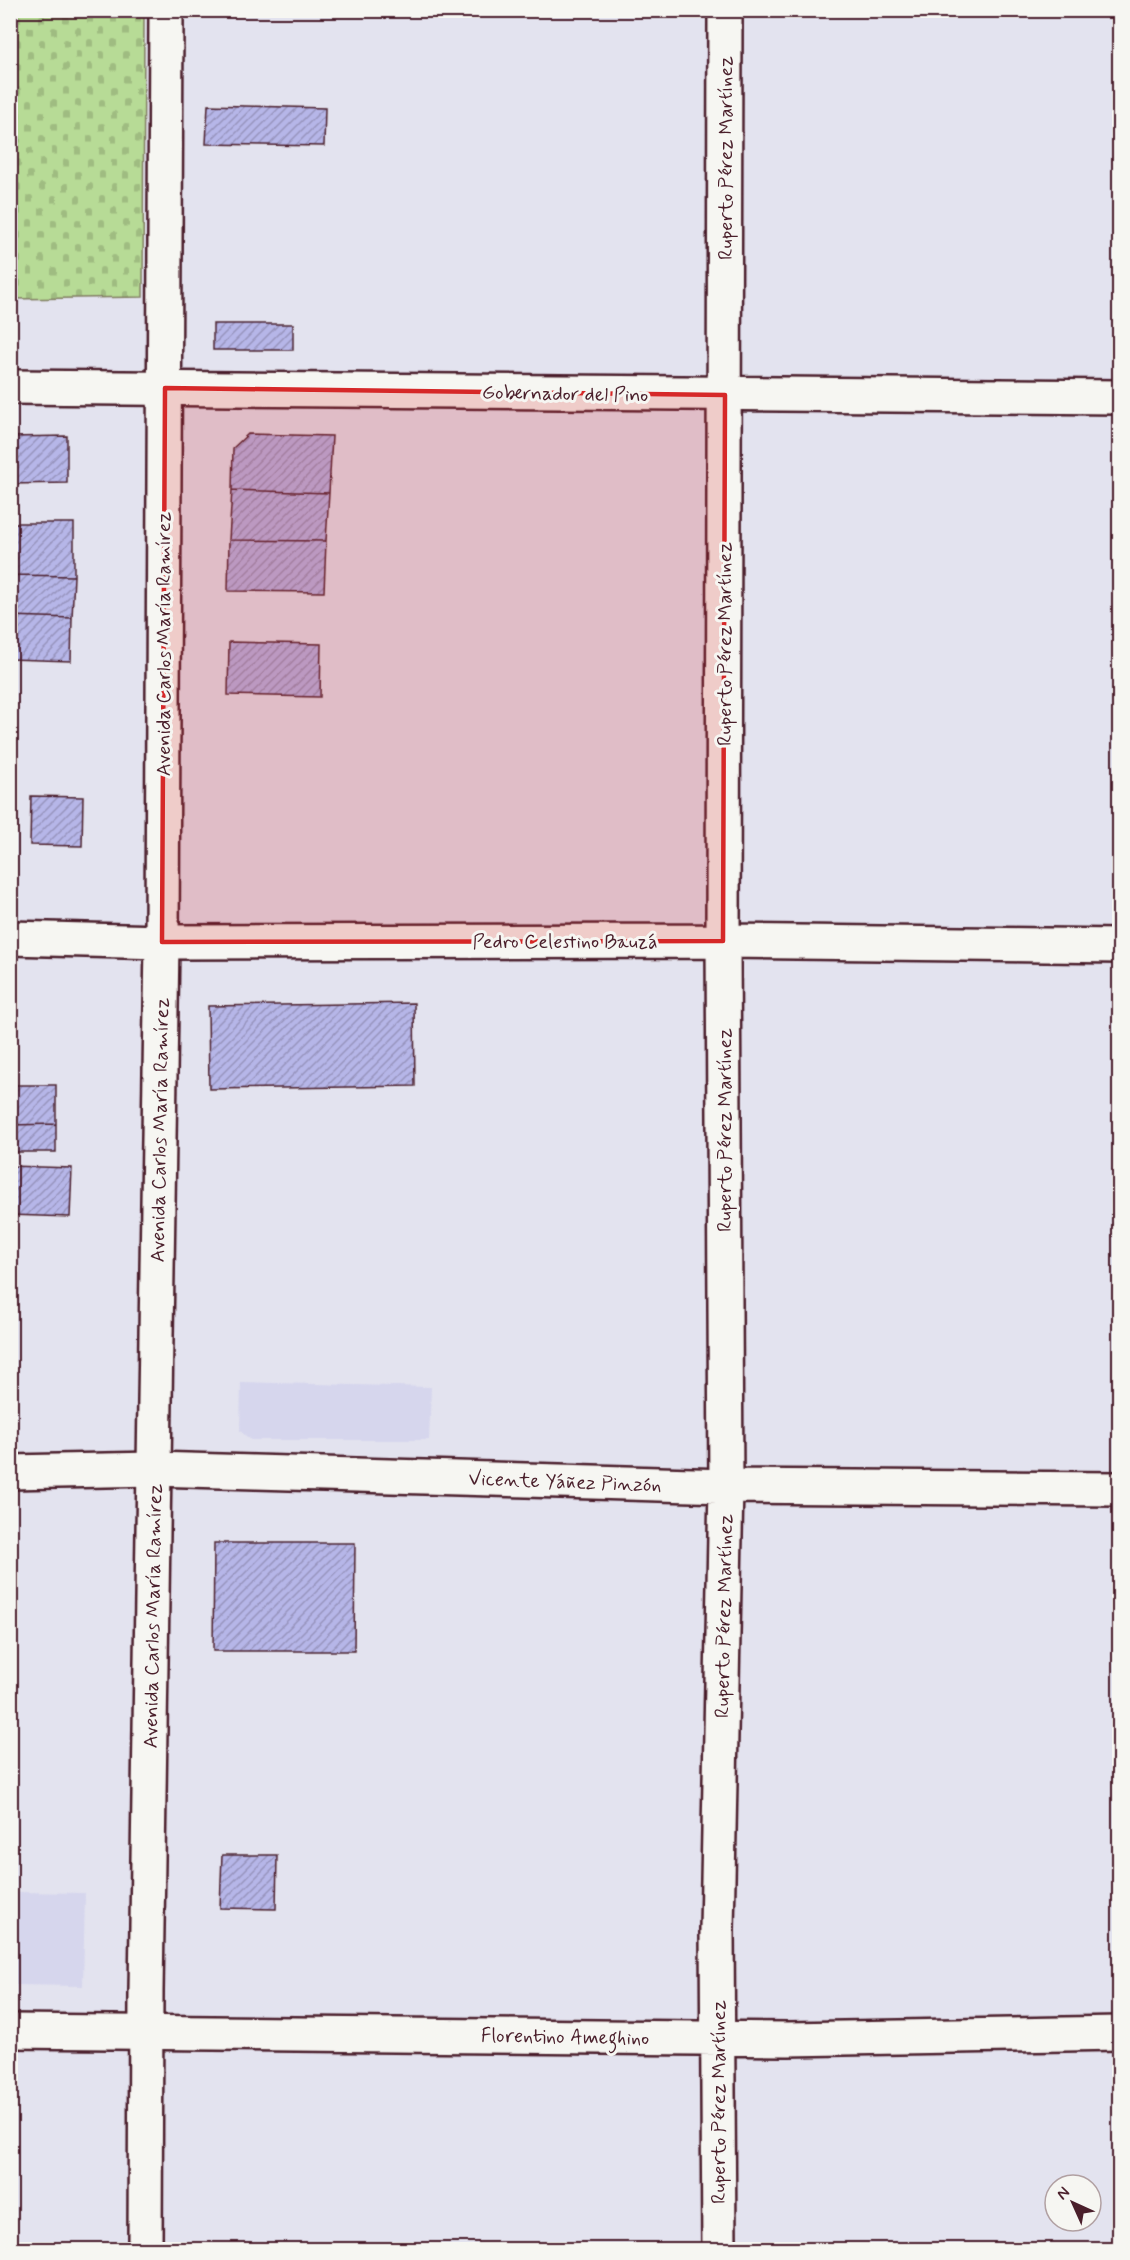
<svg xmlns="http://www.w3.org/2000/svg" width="1130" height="2260" font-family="Mynerve,sans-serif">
  <defs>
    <pattern id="cemetery-stones" width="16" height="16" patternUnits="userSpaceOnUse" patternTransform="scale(1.5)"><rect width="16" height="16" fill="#b7db96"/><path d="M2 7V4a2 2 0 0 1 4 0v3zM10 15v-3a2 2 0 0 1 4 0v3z" fill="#9fbc81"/></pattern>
    <pattern id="building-hatch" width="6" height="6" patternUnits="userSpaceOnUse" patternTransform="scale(1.5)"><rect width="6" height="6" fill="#b6b6e8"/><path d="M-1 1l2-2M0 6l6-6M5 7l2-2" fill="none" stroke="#9693bc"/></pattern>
  </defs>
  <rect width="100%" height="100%" fill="#e3e3ef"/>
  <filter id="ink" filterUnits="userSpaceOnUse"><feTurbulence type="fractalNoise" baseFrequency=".0167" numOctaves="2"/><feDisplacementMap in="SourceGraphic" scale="12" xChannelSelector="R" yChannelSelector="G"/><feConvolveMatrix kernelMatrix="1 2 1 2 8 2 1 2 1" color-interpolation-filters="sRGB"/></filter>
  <g filter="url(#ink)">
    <!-- built -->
    <path fill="#d6d6ed" d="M241 1382 431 1387 429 1440H251L240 1431Z
      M11 1892 85 1893 83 1986 11 1985Z"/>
    <!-- cemetery -->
    <path fill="url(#cemetery-stones)" stroke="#807d60" stroke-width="1.5" d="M10 11H144L143 297 11 299Z"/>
    <!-- building -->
    <path fill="url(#building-hatch)" stroke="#4a1f2b" stroke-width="1.5" d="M208 105 325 108 324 146 206 144Z
      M213 324H293V350H213Z
      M248 434 332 436 329 493 232 490 233 448Z
      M67 436V483L10 484V437Z
      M232 490 329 493 326 541 229 540Z
      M10 523H74V576L10 575Z
      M229 540 326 541 324 592 228 591Z
      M10 575 74 576 72 618 10 616Z
      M10 616 72 618 71 661 10 659Z
      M229 642 321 644 320 697 228 695Z
      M31 796 83 797 82 846 30 845Z
      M414 1003 415 1086 209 1089 208 1006Z
      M10 1085H56V1124L10 1125Z
      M56 1124V1152H10V1125Z
      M10 1166 72 1168 70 1217 10 1215Z
      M214 1543H355L354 1651H213Z
      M222 1855H277L276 1909 220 1908Z"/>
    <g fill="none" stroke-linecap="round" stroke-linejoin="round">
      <!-- minor casing -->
      <g stroke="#4a1f2b" stroke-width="38">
        <path id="minor" d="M10 387 1120 397
          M10 938 162 942 723 941 1120 946
          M10 1472 154 1469 726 1486 1120 1489
          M10 2031 788 2039 1120 2033
          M719 2250 717 1929 726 1486 723 941 725 10"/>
      </g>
      <!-- major casing -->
      <g stroke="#4a1f2b" stroke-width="38">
        <path id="major" d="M145 2250 146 1991 162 942 166 10"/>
      </g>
      <!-- minor -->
      <use href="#minor" stroke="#f6f6f2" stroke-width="33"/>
      <!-- major -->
      <use href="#major" stroke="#f6f6f2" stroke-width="33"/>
    </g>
  </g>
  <!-- marked area -->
  <path fill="#d62828" fill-opacity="0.2" stroke="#d62828" stroke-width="4.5" stroke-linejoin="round" d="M165 388 725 395 723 941 162 942Z"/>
  <g text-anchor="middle" stroke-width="6" stroke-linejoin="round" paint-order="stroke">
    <!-- street labels -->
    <g font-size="20" fill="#4a1f2b" stroke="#f6f6f2">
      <text transform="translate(725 158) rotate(-90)" y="7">Ruperto Pérez Martínez</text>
      <text transform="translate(565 393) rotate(1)" y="7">Gobernador del Pino</text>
      <text transform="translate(163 644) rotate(-90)" y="7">Avenida Carlos María Ramírez</text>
      <text transform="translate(724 644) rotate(-90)" y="7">Ruperto Pérez Martínez</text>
      <text x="565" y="948">Pedro Celestino Bauzá</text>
      <text transform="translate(159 1130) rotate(-89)" y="7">Avenida Carlos María Ramírez</text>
      <text transform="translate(724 1130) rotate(-90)" y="7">Ruperto Pérez Martínez</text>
      <text transform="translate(565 1481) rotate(2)" y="7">Vicente Yáñez Pinzón</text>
      <text transform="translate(152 1616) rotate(-89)" y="7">Avenida Carlos María Ramírez</text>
      <text transform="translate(723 1616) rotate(-89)" y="7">Ruperto Pérez Martínez</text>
      <text transform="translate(565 2036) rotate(1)" y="7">Florentino Ameghino</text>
      <text transform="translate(718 2102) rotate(-90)" y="7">Ruperto Pérez Martínez</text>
    </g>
  </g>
  <!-- margin -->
  <rect width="1130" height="2260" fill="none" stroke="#f6f6f2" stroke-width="36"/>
  <rect x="18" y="18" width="1094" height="2224" fill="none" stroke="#4a1f2b" stroke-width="2" filter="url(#ink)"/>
  <!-- north arrow -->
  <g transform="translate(1073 2203) rotate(315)"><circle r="28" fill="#f6f6f2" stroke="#b1a0a2" stroke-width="1.5"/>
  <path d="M0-4.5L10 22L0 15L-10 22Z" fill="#4a1f2b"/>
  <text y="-9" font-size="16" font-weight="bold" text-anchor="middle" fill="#4a1f2b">N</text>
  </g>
</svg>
